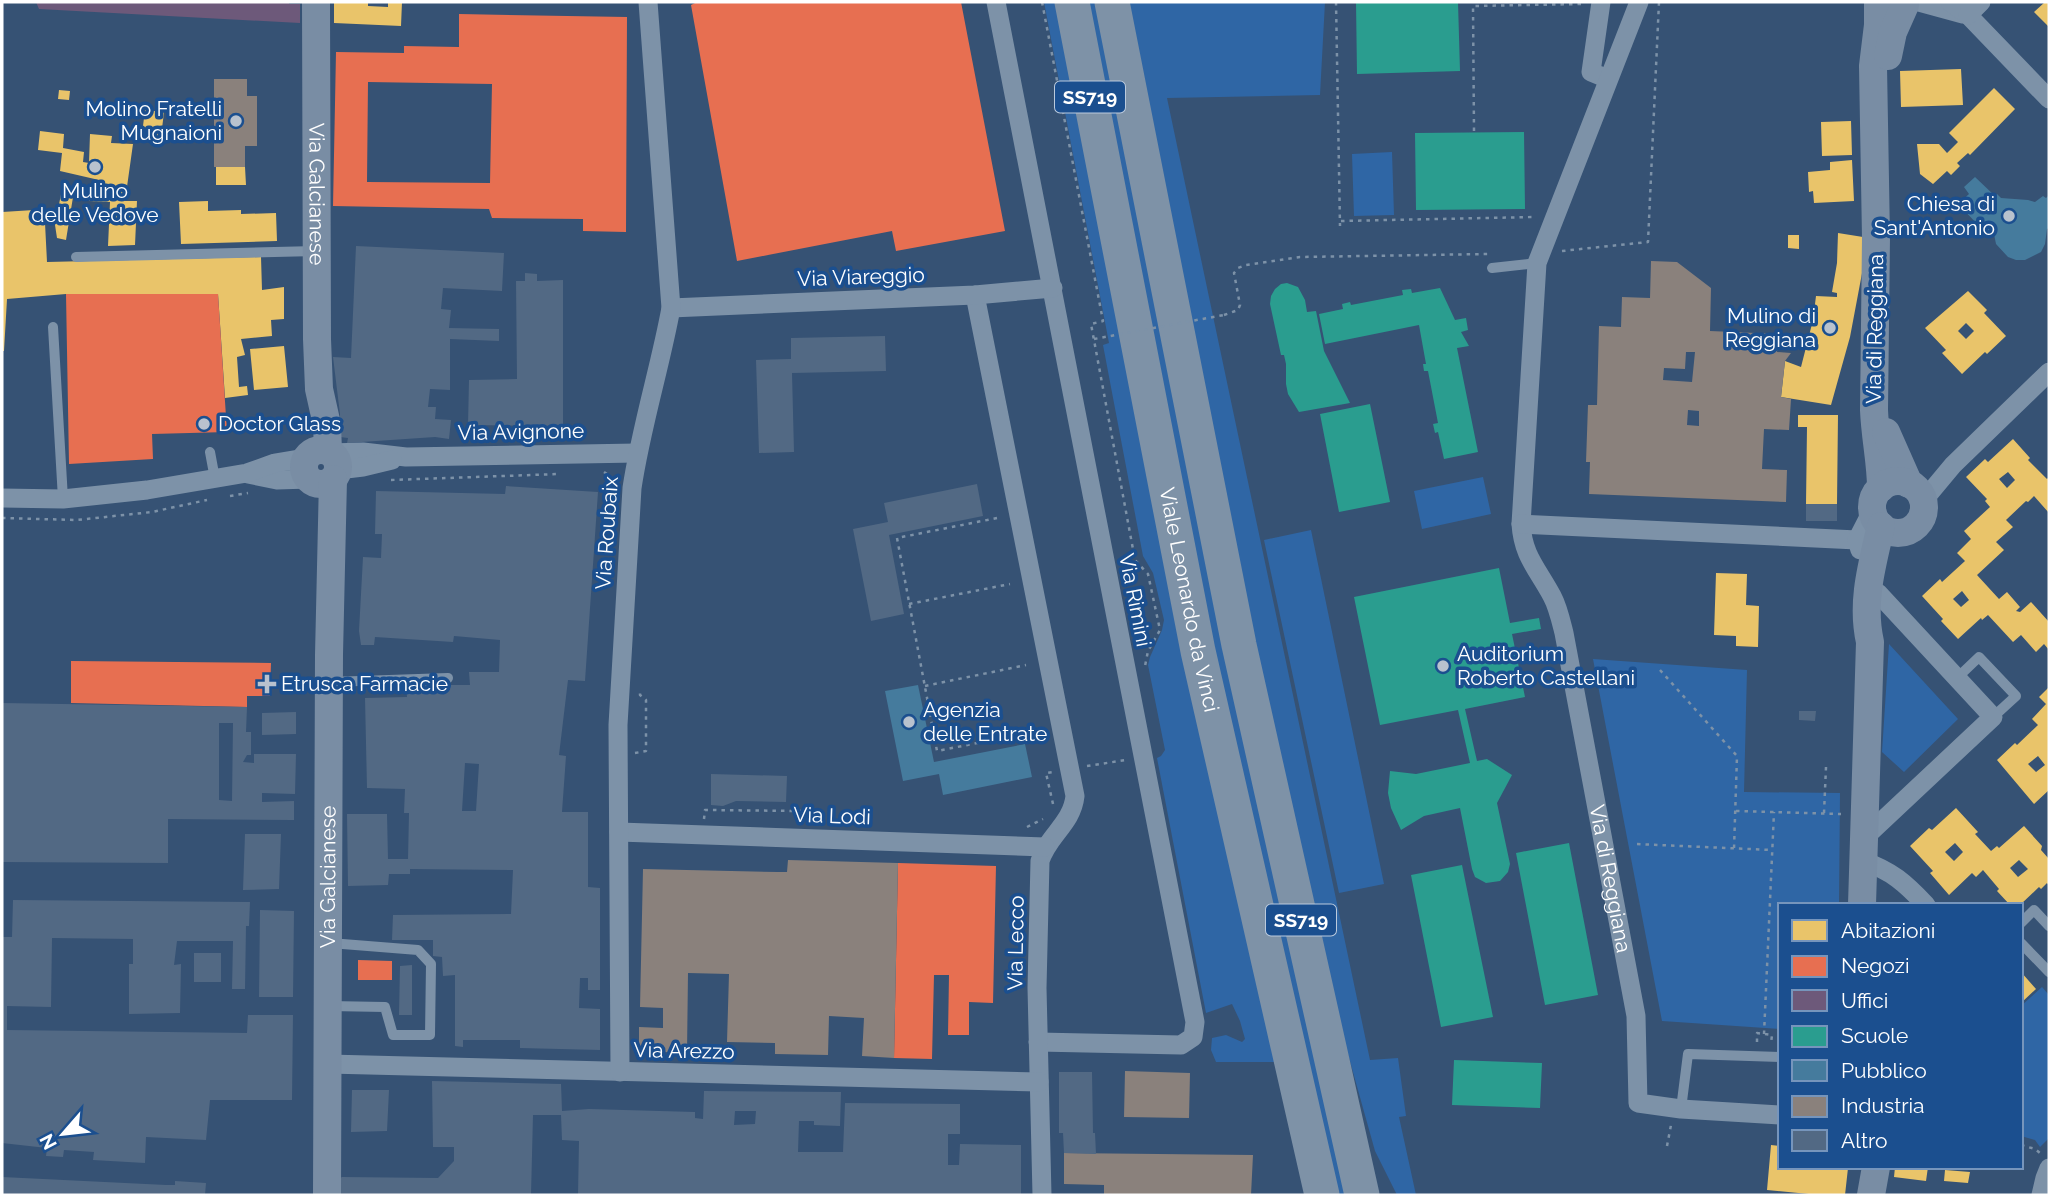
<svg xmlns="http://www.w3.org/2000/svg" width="2051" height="1197" font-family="Raleway,sans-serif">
  <rect width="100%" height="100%" fill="#365274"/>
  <!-- green -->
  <path fill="#2f66a5" d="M1044 2H1061L1280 1062H1216L1211 1050 1212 1038 1226 1035 1242 1042 1245 1039 1240 1021 1232 1004 1206 1013 1157 758 1161 756 1165 750 1148 665 1150 657 1162 630 1164 620 1153 573 1143 556 1103 345 1109 343Z
    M1082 2H1104L1354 1195H1332L1218 691Z
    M1123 2H1325L1320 95 1167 98 1370 1060 1398 1058 1406 1116 1399 1117 1416 1195H1397L1375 1151 1339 1022 1328 992Z
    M1392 152 1394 215 1354 216 1352 154Z
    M1483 477 1491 514 1422 529 1414 491Z
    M1311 530 1384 884 1339 893 1264 540Z
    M1889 644 1958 719 1904 772 1882 752Z
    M1593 659 1747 670 1744 792 1840 793 1839 905H1780V1029L1662 1021Z
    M2042 987 2049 995V1138L2040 1147 2035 1140 2021 1136V1006Z"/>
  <!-- homes -->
  <path fill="#e9c46a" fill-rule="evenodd" d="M334 2H368V6L388 7V2H402L401 26 334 23Z
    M2045 2H2049V27L2034 12Z
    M1961 69 1963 105 1901 107 1900 71Z
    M1994 88 2015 109 1970 155 1968 153 1957 163 1960 166 1951 175 1947 171 1933 184 1920 174 1917 144H1939L1947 153 1958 142 1949 133Z
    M59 90 70 91 69 100 58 99Z
    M145 110 164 112 161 137 142 134Z
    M1851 121 1852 155 1822 156 1821 122Z
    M40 131 64 134 63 148 84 152 83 162 89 163 90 134 112 136 111 143 133 144 125 201H137L135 245 108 246 110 202 89 201V187L98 188 99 180 60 171 62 153 38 150Z
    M1852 160 1854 201 1814 203 1813 191 1809 192 1808 172 1830 170V162Z
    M216 167H245L246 185H216Z
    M62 189 74 191 66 240 57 238 55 225Z
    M208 201V211L241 210V214L276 213 277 241 181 244 179 202Z
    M34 210V223H45L47 262 261 257 262 290 284 287V319L271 320 272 336 241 339 245 355 237 357 239 387 247 386 248 395 225 398 218 294H66L7 299 4 351H2V212Z
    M1838 233 1863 237V268L1850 337 1831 405 1781 397 1785 361 1801 367 1813 320 1816 296 1837 297V293L1832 292 1837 263Z
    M1788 235H1799V249L1788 248Z
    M1968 291 1987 310 1984 313 2006 336 1987 354 1985 352 1962 374 1942 353 1946 350 1925 328ZM1966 323 1974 331 1966 339 1958 331Z
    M284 346 288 387 254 390 250 349Z
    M1798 415H1838L1837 504H1806L1807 427H1798Z
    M2013 439 2030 458 2028 460 2047 479 2049 477V513L2034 496 2028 502 2026 501 2006 520 2013 527 1996 542 2004 550 1977 575 1999 599 2007 592 2020 607 2016 611 2020 612 2031 602 2049 622V650L2044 644 2036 652 2021 635 2013 642 1988 615 1982 620 1981 618 1958 639 1941 621 1943 619 1922 596 1940 579 1942 582 1965 561 1957 553 1971 539 1964 531 1990 507 1985 501 1987 499 1966 477 1985 459 1988 462ZM2008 472 2015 480 2007 488 1999 479ZM1962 591 1969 600 1961 607 1953 599Z
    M1716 573 1747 574 1746 605 1759 606 1758 647 1736 646V636L1714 635Z
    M2049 687V790L2034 804 1997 760 2015 743 2017 745 2038 725 2032 719 2046 704 2039 697ZM2038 756 2045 765 2036 772 2028 764Z
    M1956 808 1978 832 1975 834 1991 851 1997 846 1999 848 2024 826 2042 846 2041 850 2049 859V886L2047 883 2041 889 2039 887 2020 905H2010L1997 891 1999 889 1983 870 1976 877 1972 873 1949 895 1930 873 1933 871 1910 846 1929 828 1932 830ZM1955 843 1963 852 1954 861 1945 852ZM2019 860 2028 869 2018 877 2010 868Z
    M2021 972 2036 989 2021 1003Z
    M1771 1145 1780 1146V1167L1848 1168 1845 1195H1819L1767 1190Z
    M1895 1167H1928L1926 1181 1894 1177Z
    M1945 1170 1970 1172 1968 1183 1944 1181Z"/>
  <!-- shops -->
  <path fill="#e76f51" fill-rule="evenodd" d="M697 2H961L1005 231 896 251 892 231 737 261 691 5Z
    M459 14 627 17 626 232 583 231V219L492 218 489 209 333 206 336 52 404 53V46L459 47ZM368 82 492 84 490 183 367 182Z
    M66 294H218L227 432 152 434 153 459 69 464Z
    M71 661 271 663 270 696H247V707L71 703Z
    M898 863 996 866 993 1003 969 1002V1035H948L949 975H934L932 1059 894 1058Z
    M358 960 392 961V980H358Z"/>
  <!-- offices -->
  <path fill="#6d597a" d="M36 2H289V4H300V23L39 9Z"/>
  <!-- schools -->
  <path fill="#2a9d8f" d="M1356 2H1458L1460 71 1357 74Z
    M1524 132 1525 209 1416 210 1415 133Z
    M1287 283 1298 287 1305 300 1307 312 1316 311 1324 351 1350 403 1299 412 1288 394 1286 384V364L1284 355H1281L1270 304 1271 296 1275 289 1281 284Z
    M1440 288 1455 320 1466 318 1468 330 1461 332 1469 346 1457 348 1478 452 1444 459 1438 432 1435 433 1433 424 1438 423 1428 371H1424L1423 364H1426L1419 325 1325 344 1319 314 1343 309 1342 304 1350 302 1351 305 1403 295 1402 290 1411 289 1412 293Z
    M1370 404 1390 502 1339 512 1320 414Z
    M1499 568 1510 623 1539 618 1541 629 1512 634 1525 697 1465 709 1477 761 1487 759 1512 775 1497 803 1510 864 1508 872 1500 881 1486 883 1475 877 1472 869 1460 808 1424 816 1401 830 1391 808 1388 793 1390 771 1416 774 1470 763 1458 710 1380 725 1354 597Z
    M1569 843 1598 995 1545 1005 1516 853Z
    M1462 865 1493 1017 1441 1027 1411 875Z
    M1454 1060 1542 1063 1540 1108 1452 1105Z"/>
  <!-- public -->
  <path fill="#457b9d" d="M1975 177 1995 196 1997 194 2001 198 2028 200 2035 202 2043 196 2046 198 2049 195V228L2047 229 2045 244 2041 252 2025 260H2016L2008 257 1996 244 1994 234 1982 229 1958 204 1969 194 1964 187Z
    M918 685 934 762 1025 744 1032 777 943 795 939 774 903 781 885 691Z"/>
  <!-- industry -->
  <path fill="#8a817c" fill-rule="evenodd" d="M214 79H247V96H257V146H245V167H214Z
    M1651 261 1677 262 1711 288 1710 331 1779 334 1777 352 1791 353 1785 361 1781 397 1791 399 1789 430 1764 429 1762 469 1787 470 1786 502 1589 494 1590 462H1586L1588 405H1597L1599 326 1621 327 1622 297 1650 298ZM1686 352H1695L1692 382 1663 380 1664 368 1685 369ZM1688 410 1699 411V426L1687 425Z
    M788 860 898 863 894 1058 862 1056 864 1018 829 1016 828 1055 775 1054V1043L727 1042 729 974 688 973 687 1053 639 1051V1027L663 1028V1008L640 1007 643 869 778 872H787Z
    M1125 1071 1190 1073 1189 1118 1124 1117Z
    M1064 1153 1253 1155 1251 1195H1104V1185L1064 1184Z"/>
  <!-- building -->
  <path fill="#526984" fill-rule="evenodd" d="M356 246 504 253 502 291 443 288 441 309 451 310 449 328 499 329V341L450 339V390L430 389 428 407H436L435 419 451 420 449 439 435 437 347 443 348 438 340 437V414L333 357 351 358Z
    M525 273 537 274V281L563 280V426L468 425 469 380 517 379 516 281H525Z
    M885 336 886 371 792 373 794 452 759 453 756 360 791 359V338Z
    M977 484 983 516 889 535 904 614 871 621 853 529 888 522 884 503Z
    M506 486 598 492 585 681 568 680 559 755 566 756 562 812H588V887L600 888V990H588V978H580L579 1008 600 1009V1050L520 1048V1040H463V1047L455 1046V975L443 976 442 957 433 956V940H392L393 915 511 914 513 870 410 869V874H389L388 885 348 886 347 814H387L388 859H408L409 813H404L405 789 367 788 365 698 407 697 406 685H470L469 672H499L500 640 454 636 453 642 375 637 374 645H361L359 631 363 557 381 558 382 534H375L376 491 505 494ZM465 763 479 764 476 811H462Z
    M1806 504H1837V521H1806Z
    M2 703 247 707 246 732H251V755H247L243 762 254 763V754H296L295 794 262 793V802L294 801V820L168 819V863L2 862ZM219 723H233L232 801 219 800Z
    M1799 711H1816L1815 721 1799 720Z
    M296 712V734L262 735V713Z
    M711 774 787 776 786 802 736 801 723 806 711 805Z
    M245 834H281L279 889 243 890Z
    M13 900 250 902 249 926H246L245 989H232L233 941H177L174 965 181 964 180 1013 129 1014V964H133V939L52 938 51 1007 7 1006V1030L247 1033 248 1015H293L292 1100H210L206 1140 146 1137 145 1163 93 1160 94 1152 64 1150 63 1157 46 1156 47 1148 2 1143V937H12Z
    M260 910 294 911 293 997H259Z
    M194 953H221V982H194Z
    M412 965V1015H399L400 966Z
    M1059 1072H1092L1093 1133H1095L1096 1154 1064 1153 1063 1133H1059Z
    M432 1081 561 1084 562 1111 589 1109 695 1112V1118L703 1119 704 1091 841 1092 840 1126 814 1125V1121H799L798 1152H843L845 1103 960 1104V1134H948V1165H959L960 1144 1021 1145V1195H578L579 1141 562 1140 561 1115H533L531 1195H340L339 1179 342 1177 438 1178 454 1161V1147H433ZM735 1111H756L755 1124 734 1125Z
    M352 1090H389L387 1131 351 1132Z
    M2 1177 166 1185H175V1181L206 1183 205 1195H2Z"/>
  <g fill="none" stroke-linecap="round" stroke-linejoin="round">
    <!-- path -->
    <path stroke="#7d92a8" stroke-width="2.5" stroke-dasharray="3.5 5" stroke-linecap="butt" d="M1042 2 1103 321 1091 324 1135 560 1148 574 1160 630 1148 651 1145 666
      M1336 2 1340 226
      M1474 131 1473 6 1583 4
      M1341 221 1534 217
      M1562 251 1648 242 1659 2
      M1224 315 1238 310 1240 305 1234 273 1238 268 1246 265 1300 257 1489 254
      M604 472 611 477V487H613
      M391 480 559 474
      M230 496 248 493
      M2 518 77 520 152 512 207 500
      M997 518 897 538 937 751 1038 731
      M909 604 1010 584
      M1660 670 1737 756 1734 849
      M925 686 1026 665
      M635 753 646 751V700L640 695V689
      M1087 766 1126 760
      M1053 804 1046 773 1053 772
      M1736 811 1841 814
      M1824 813 1826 767
      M704 819 705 810 801 811 812 820
      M1027 827 1043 819
      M1637 844 1772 850
      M1764 1034 1774 812
      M1757 1042V1033L1772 1035 1771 1043
      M2021 1145 2035 1149 2040 1153
      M1667 1146 1671 1125"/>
    <!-- lane -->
    <path stroke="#7d92a8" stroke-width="10" d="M76 257 316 251
      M1492 268 1537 263
      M53 327 63 499
      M210 452 215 479
      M1957 678 1979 657 2016 696 1993 717
      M330 682 448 678
      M2021 923 2034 910 2049 926
      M2021 943 2049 972
      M329 1006 385 1007 393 1035H430L431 964 418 950 330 943
      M1681 1109 1688 1054 1780 1057"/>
    <!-- street -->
    <g stroke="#7d92a8" stroke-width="19">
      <path d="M996 2 1195 1022 1193 1037 1181 1045 1038 1042"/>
      <path d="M1601 2 1591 72 1608 79"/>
      <path id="s1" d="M1639 2 1537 263 1521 524C1523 556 1537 568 1552 596 1558 607 1561 621 1564 633L1636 1016 1638 1103 1681 1109 1780 1115"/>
      <path d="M1919 2 1963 14"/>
      <path d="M1950 2 1968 15 2049 99"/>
      <path d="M1968 15 1981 2"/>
      <path d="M975 295 1075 796C1072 824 1048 835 1040 861L1037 988 1042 1195"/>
      <path d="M671 308 975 295 1053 288"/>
      <path d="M331 453 363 452 406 457 637 453"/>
      <path d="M338 470 363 467 392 460"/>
      <path d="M248 474 277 480 309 479"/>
      <path d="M2 498 63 499 147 490 247 473 275 463 305 458"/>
      <path d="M1923 501 1953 465 2049 372"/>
      <path d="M1521 524 1857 540 1878 539"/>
      <path d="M1860 550 1857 540 1872 511"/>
      <path d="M619 832 1045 847"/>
      <path d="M1864 838 1993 717 1878 593"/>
      <path d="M1863 861C1892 871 1905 883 1926 905"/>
      <path d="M328 1064 1039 1082"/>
      <path d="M620 1072 618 725 632 488C641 427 660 368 671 308L648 2"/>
      <path d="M2041 1195 2045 1178 2049 1168"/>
    </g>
    <!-- secondary -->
    <g stroke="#798da4" stroke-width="28">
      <path id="s2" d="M316 2 317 339 319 389 327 425 328 451"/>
      <path d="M1878 2V25L1873 66 1876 238 1874 410C1875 437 1881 462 1881 488"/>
      <path d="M1888 56 1893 32 1905 5"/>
      <path d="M1886 432 1909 484"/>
      <circle cx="321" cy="467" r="17"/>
      <circle cx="1898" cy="507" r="26"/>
      <path d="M1862 905 1870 642C1861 602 1872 565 1881 526"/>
      <path id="s3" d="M327 1195 329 655 333 479"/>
      <path d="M1871 1195 1876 1167"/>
    </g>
    <!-- highway -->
    <g stroke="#7e92a7" stroke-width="35">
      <path id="s4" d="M1072 2 1198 651 1322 1195"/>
      <path d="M1112 2 1239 645 1362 1195"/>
    </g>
    <!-- path-bridge -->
    <path stroke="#7d92a8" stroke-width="2.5" stroke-dasharray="3.5 5" stroke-linecap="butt" d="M1094 339 1224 315"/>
  </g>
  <!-- markers -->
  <g fill="#b9c2ce" stroke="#1b4f8f" stroke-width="2.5">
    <circle cx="236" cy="121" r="7"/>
    <circle cx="95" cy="167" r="7"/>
    <circle cx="2009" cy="216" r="7"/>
    <circle cx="1830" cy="328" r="7"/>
    <circle cx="204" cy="424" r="7"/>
    <circle cx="1443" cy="666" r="7"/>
    <path d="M263.5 673.5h7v7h7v7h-7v7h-7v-7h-7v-7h7z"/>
    <circle cx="909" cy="722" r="7"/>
  </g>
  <g text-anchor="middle" stroke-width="7" stroke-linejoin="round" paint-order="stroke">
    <!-- shield labels -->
    <g fill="#1b4f8f" stroke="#bbcadd" stroke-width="2">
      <rect x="1055" y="81.5" width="70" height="31" rx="5"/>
      <rect x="1266" y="904.5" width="70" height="31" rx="5"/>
    </g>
    <g font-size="19" font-weight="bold" fill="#fff">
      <text x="1090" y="104">SS719</text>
      <text x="1301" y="927">SS719</text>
    </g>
    <!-- poi labels -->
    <g font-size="21" fill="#fff" stroke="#1b4f8f" text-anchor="start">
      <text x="222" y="116" text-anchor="end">Molino Fratelli<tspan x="222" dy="24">Mugnaioni</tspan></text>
      <text x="95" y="198" text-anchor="middle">Mulino<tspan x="95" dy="24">delle Vedove</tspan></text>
      <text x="1995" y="211" text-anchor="end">Chiesa di<tspan x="1995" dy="24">Sant'Antonio</tspan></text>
      <text x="1816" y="323" text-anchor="end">Mulino di<tspan x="1816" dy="24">Reggiana</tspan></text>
      <text x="218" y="431">Doctor Glass</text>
      <text x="1457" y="661">Auditorium<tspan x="1457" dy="24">Roberto Castellani</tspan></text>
      <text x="281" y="691">Etrusca Farmacie</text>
      <text x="923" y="717">Agenzia<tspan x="923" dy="24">delle Entrate</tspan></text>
    </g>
    <!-- street labels -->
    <g font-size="21" fill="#fff" stroke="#1b4f8f">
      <text dy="7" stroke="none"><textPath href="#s2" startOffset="192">Via Galcianese</textPath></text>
      <text transform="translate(861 277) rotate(-2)" y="7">Via Viareggio</text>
      <text transform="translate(1875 329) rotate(-89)" y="7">Via di Reggiana</text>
      <text transform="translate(521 432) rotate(-1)" y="7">Via Avignone</text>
      <text transform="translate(607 533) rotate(-86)" y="7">Via Roubaix</text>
      <text transform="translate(1135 600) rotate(79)" y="7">Via Rimini</text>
      <text dy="7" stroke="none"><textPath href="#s4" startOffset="609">Viale Leonardo da Vinci</textPath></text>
      <text transform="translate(832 816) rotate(2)" y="7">Via Lodi</text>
      <text dy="7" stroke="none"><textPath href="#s3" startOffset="318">Via Galcianese</textPath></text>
      <text dy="7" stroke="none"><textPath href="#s1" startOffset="910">Via di Reggiana</textPath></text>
      <text transform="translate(1016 943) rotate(-89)" y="7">Via Lecco</text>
      <text transform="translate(684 1051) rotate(1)" y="7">Via Arezzo</text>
    </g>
  </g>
  <!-- border -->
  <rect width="2051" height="1197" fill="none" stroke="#ffffff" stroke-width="7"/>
  <!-- legend -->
  <rect x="1778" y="903" width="245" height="266" fill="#1b4f8f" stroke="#7695bc" stroke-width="2"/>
  <rect x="1792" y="920" width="35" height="21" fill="#e9c46a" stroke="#7695bc" stroke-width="2"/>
  <text x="1841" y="938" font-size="21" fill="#ffffff">Abitazioni</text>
  <rect x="1792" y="956" width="35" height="21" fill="#e76f51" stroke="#7695bc" stroke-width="2"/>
  <text x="1841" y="973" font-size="21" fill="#ffffff">Negozi</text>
  <rect x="1792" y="990" width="35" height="21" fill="#6d597a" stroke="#7695bc" stroke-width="2"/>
  <text x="1841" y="1008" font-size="21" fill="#ffffff">Uffici</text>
  <rect x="1792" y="1026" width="35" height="21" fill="#2a9d8f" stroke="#7695bc" stroke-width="2"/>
  <text x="1841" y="1043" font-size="21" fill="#ffffff">Scuole</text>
  <rect x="1792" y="1060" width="35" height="21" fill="#457b9d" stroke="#7695bc" stroke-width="2"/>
  <text x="1841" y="1078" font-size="21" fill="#ffffff">Pubblico</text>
  <rect x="1792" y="1096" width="35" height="21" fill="#8a817c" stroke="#7695bc" stroke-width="2"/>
  <text x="1841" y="1113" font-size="21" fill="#ffffff">Industria</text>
  <rect x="1792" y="1130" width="35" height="21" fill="#526984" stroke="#7695bc" stroke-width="2"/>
  <text x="1841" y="1148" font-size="21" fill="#ffffff">Altro</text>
  <!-- north arrow -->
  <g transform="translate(63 1134) rotate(242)" stroke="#1b4f8f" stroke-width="5" paint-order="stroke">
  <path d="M0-5L12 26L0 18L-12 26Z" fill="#ffffff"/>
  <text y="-10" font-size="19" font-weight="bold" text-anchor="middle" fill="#ffffff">N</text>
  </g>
</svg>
